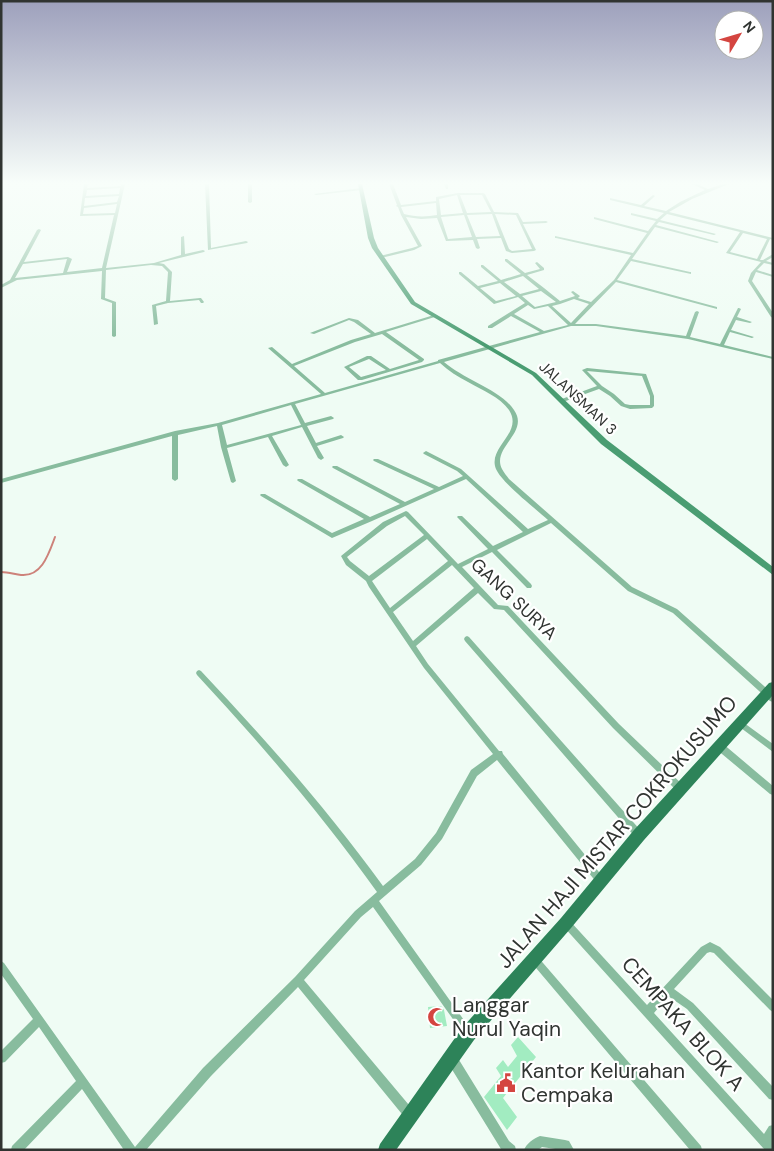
<svg xmlns="http://www.w3.org/2000/svg" width="774" height="1151" font-family="'DM Sans',sans-serif">
  <rect width="100%" height="100%" fill="#effcf4"/>
  <g fill="none" stroke-linecap="round" stroke-linejoin="round">
    <!-- stream -->
    <path stroke="#cd827a" stroke-width="2" d="M1 572C8 572 14 574 21 575 42 577 49 553 55 537"/>
  </g>
  <!-- building -->
  <path fill="#a2ecc1" d="M441 1006 444 1010 447 1026 430 1028 428 1007Z
    M518 1037 536 1057 503 1098 517 1117 507 1130 484 1097 501 1076 496 1068 503 1060 508 1067 517 1056 511 1045Z"/>
  <g fill="none" stroke-linecap="round" stroke-linejoin="round">
    <!-- street -->
    <path fill="#88bc9e" fill-rule="evenodd" d="M84 184H88L87 188 121 186V184H125L106 268 154 263 181 255V237L184 236 185 254 203 250 205 251 204 252 159 263 164 264 172 272 170 301 200 298H201L204 302 203 303H201L199 300 168 303 156 306 158 324 154 325 152 305 166 301 168 272 162 266 151 265 106 270 105 298 116 302V336L114 337 112 336V303L101 299 102 271 17 280 1 288V285L10 280 37 230 39 229 41 230 24 262 68 257 72 259 67 272 102 268 114 215 80 216ZM120 188 119 194 86 196 87 190ZM119 196 117 202 84 206 85 198ZM117 204 115 213 83 214 84 208ZM67 259 63 273 15 278 23 264Z
      M205 184H209L211 248 246 241 248 242 247 243 208 250Z
      M248 184H252V202L250 203 248 202Z
      M389 184H393L401 205 436 201V197L458 193H483L485 194 494 212 518 213 523 222 546 221 548 222 546 223 523 224 536 250 534 251 512 253 506 251 501 238 477 239 480 248 478 249 476 248 473 240 446 241 437 218 421 219 406 217 422 246 414 250 381 258H380V256L412 248 418 246 401 215 398 207 396 206 397 205ZM457 195 463 213 441 215 439 199ZM460 195H482L491 212 467 213ZM436 203 437 215C426 217 415 217 404 214L401 207ZM492 214 500 236 476 237 467 215ZM495 214 516 215 532 249 512 251 509 249ZM464 215 472 237 448 239 441 217Z
      M444 184H448V189H446Z
      M692 184H697L708 189 723 184H729L692 199 669 212 773 238V240L770 239 760 260H763L773 254V257L766 261 773 263V265L764 263 757 270 773 275V277L756 272 752 281 773 313V318L771 317 748 281 751 273 761 262 726 253 740 232 667 214 660 220 716 234 714 235 659 222 656 225 719 242 717 243 655 227 632 259 690 272H691V274L631 261 617 280 717 307V309L616 282 575 324H596L686 336 695 312 697 311 699 312 690 337 720 344 738 308H739L741 309 737 317 752 322 750 323 736 320 731 330 754 337 752 338 730 332 724 345 773 357V359L688 339 596 326H571L444 362C463 379 501 390 514 410 530 433 491 447 502 469 504 473 507 476 509 479L632 587 677 609 773 694V702L770 701 673 613 628 591 551 523 497 550 531 584 532 586 531 588H527L492 552 462 567 498 605 508 606 619 724 684 786 685 789 684 792 681 793 678 792 613 728 504 610 494 609 478 593 416 646 428 664 499 751H502L503 754 603 877 604 880 603 883 600 884 597 883 497 760 477 776 442 839 421 865 379 901 471 1030 473 1033 471 1036 468 1038 465 1036 373 907 361 917 304 980 414 1111 415 1115 414 1119 410 1120 406 1119 298 987 211 1076 146 1150H124L82 1089 24 1150H11L12 1146 76 1081 39 1027 5 1062 1 1063V1051L33 1019 1 974V961L4 963 135 1147 203 1068 295 977 355 911 377 892C322 815 261 744 197 675L196 673 197 671 199 670 201 671C266 740 328 810 383 886L415 859 436 833 471 770 493 754 424 668 369 587 366 581 346 565 341 556 383 522 406 511 408 512 458 564 488 549 458 518 457 517 458 516H462L493 546 523 532 466 479 372 521 332 538 261 496 260 495 261 494H265L332 533 364 519 298 481 297 480 298 479H302L370 517 400 504 333 468 332 467 333 466H337L405 502 434 489 374 461 373 460 374 459H378L439 487 463 476 457 471 424 454 423 453 426 451 461 469 528 529 548 520C536 509 502 483 496 469 487 447 524 433 509 410 500 397 482 390 468 382 458 377 449 371 440 363L295 404 305 423 331 416 334 418 333 419 307 426 316 443 341 435 344 437 343 438 317 446 324 458 321 460 318 458 302 427 272 436 289 465 286 467 283 465 268 437 227 448 236 481 233 483 231 482 221 447 217 426 178 435V479L175 481 172 479V436L1 483V479L175 431 218 423 321 394 268 348 272 347 292 364 351 340 371 334 354 322 349 320 314 334 310 333 349 318 358 320 375 333 434 315 438 316 386 332 424 359V360L422 362 362 380H358L344 367 367 356H371L390 369 419 360 382 334 355 342 294 366 325 393 438 361V360L540 332 511 316 492 328H488V326L525 303 518 297 494 304 459 274V272H461L478 286 498 281 481 267V265H483L501 280 521 274 505 261V259H507L525 273 540 269 535 263 537 262 544 268V270L527 275 544 288 560 301 575 296 571 292 573 291 580 296 578 298 591 302 614 280 631 255 556 238H555V236L633 253 647 233 594 219V217L648 231 656 221 631 215V213L657 219 664 213 610 200V198L641 205 653 195 655 196 654 197 644 206 666 211 680 202 705 190ZM743 233 767 239 757 259 730 252ZM523 276 539 289 520 294 504 282ZM500 283 516 296 496 301 480 288ZM541 291 556 302 535 307 522 296ZM574 299 589 304 571 323 552 306 560 304ZM528 305 534 309 548 306 568 325 544 331 514 314ZM369 359 386 370 361 377 349 367ZM291 405 301 425 227 445 222 425ZM405 516 424 535 369 576 350 561 347 557 387 526ZM427 539 448 561 390 608 372 581ZM452 565 474 588 413 641 393 612Z
      M361 188 363 189 362 190 316 195 314 194Z
      M587 368 646 374 654 396V406L652 408 630 409 621 406 610 396 599 389 563 402H559V400L597 386 582 370ZM587 371 642 376 650 396V405H630L625 404 614 394 602 386Z
      M467 636 469 637 642 832 643 835 642 838 639 839 636 838 465 641 464 639 465 637Z
      M740 720 773 744V752L737 725 736 723 737 721Z
      M719 742 722 743 773 786V795L770 794 716 749 715 746 716 743Z
      M566 919 569 920 647 1005 701 947 710 942 720 947 773 1000V1012L770 1010 714 953 710 952 707 953 674 989 693 1003 773 1087V1100L769 1099 687 1009 668 996 654 1013 764 1134 769 1126 773 1125V1140L772 1142 773 1143V1150H765L563 926 562 923 563 920Z
      M534 954 537 956 701 1146 702 1150H690L531 962 529 959 531 956Z
      M452 1054 456 1055 509 1141 515 1146 516 1150H502L501 1149 448 1063 447 1059 448 1055Z
      M540 1136 565 1140 569 1141 574 1150H562L542 1147 538 1150H524C526 1144 534 1138 540 1136Z"/>
    <!-- secondary -->
    <path fill="#4a9d72" fill-rule="evenodd" d="M358 184H362L374 238 378 248 415 302 536 373 607 440 773 567V575L601 444 532 375 411 304 372 248 368 238Z"/>
    <!-- primary -->
    <path fill="#2d8359" fill-rule="evenodd" d="M773 682V695L644 840 571 928 474 1040 396 1150H378L380 1144 462 1028 561 918 634 830 769 683Z"/>
  </g>
  <!-- sky -->
  <linearGradient id="sky" x2="0" y2="1"><stop stop-color="#9da0bc"/><stop offset="0.53" stop-color="#f8fefa"/><stop offset="1" stop-color="#f8fefa" stop-opacity="0"/></linearGradient>
  <rect width="774" height="345" fill="url(#sky)"/>
  <!-- icons -->
  <defs>
    <g id="mosque-bare" transform="scale(1.5)"><path d="M3.5-4.9A6 6 0 1 0 3.5 4.9A5 5 0 1 1 3.5-4.9Z" fill="#d44540" stroke="#fff" stroke-width="2.5" paint-order="stroke"/></g>
    <g id="civic-bare" transform="scale(1.5)"><path d="M-.6-6.5H3V-4.5H.6V-3L4-1V1h2V6H-6V1h2V-1L-.6-3ZM-1.2 2.5V6h2.4V2.5Z" fill="#d44540" stroke="#fff" stroke-width="2.5" paint-order="stroke"/></g>
  </defs>
  <g fill-rule="evenodd">
    <use href="#mosque-bare" x="437" y="1017"/>
    <use href="#civic-bare" x="506" y="1083"/>
  </g>
  <g text-anchor="middle" stroke-width="4.5" stroke-linejoin="round" paint-order="stroke">
    <!-- far-street labels -->
    <g font-size="15" fill="#303431" stroke="#fff">
      <text transform="translate(578 398) rotate(43)" y="5">JALANSMAN 3</text>
    </g>
    <!-- street labels -->
    <g font-size="18" fill="#303431" stroke="#fff">
      <text transform="translate(514 599) rotate(43)" y="6">GANG SURYA</text>
    </g>
    <!-- near-street labels -->
    <g font-size="21" fill="#303431" stroke="#fff">
      <text transform="translate(617 832) rotate(-49)" y="7">JALAN HAJI MISTAR COKROKUSUMO</text>
      <text transform="translate(683 1024) rotate(48)" y="7">CEMPAKA BLOK A</text>
    </g>
    <!-- near-poi labels -->
    <g font-size="21" fill="#303431" stroke="#fff" text-anchor="start">
      <text x="452" y="1012">Langgar<tspan x="452" dy="24">Nurul Yaqin</tspan></text>
      <text x="521" y="1078">Kantor Kelurahan<tspan x="521" dy="24">Cempaka</tspan></text>
    </g>
  </g>
  <!-- border -->
  <rect width="774" height="1151" fill="none" stroke="#303431" stroke-width="5"/>
  <!-- north arrow -->
  <g transform="translate(739 35) rotate(52)"><circle r="24" fill="#ffffff" stroke="#acaead"/>
  <path d="M0-4L9 19L0 12L-9 19Z" fill="#d44540"/>
  <text y="-8" font-size="14" font-weight="bold" text-anchor="middle" fill="#303431">N</text>
  </g>
</svg>
